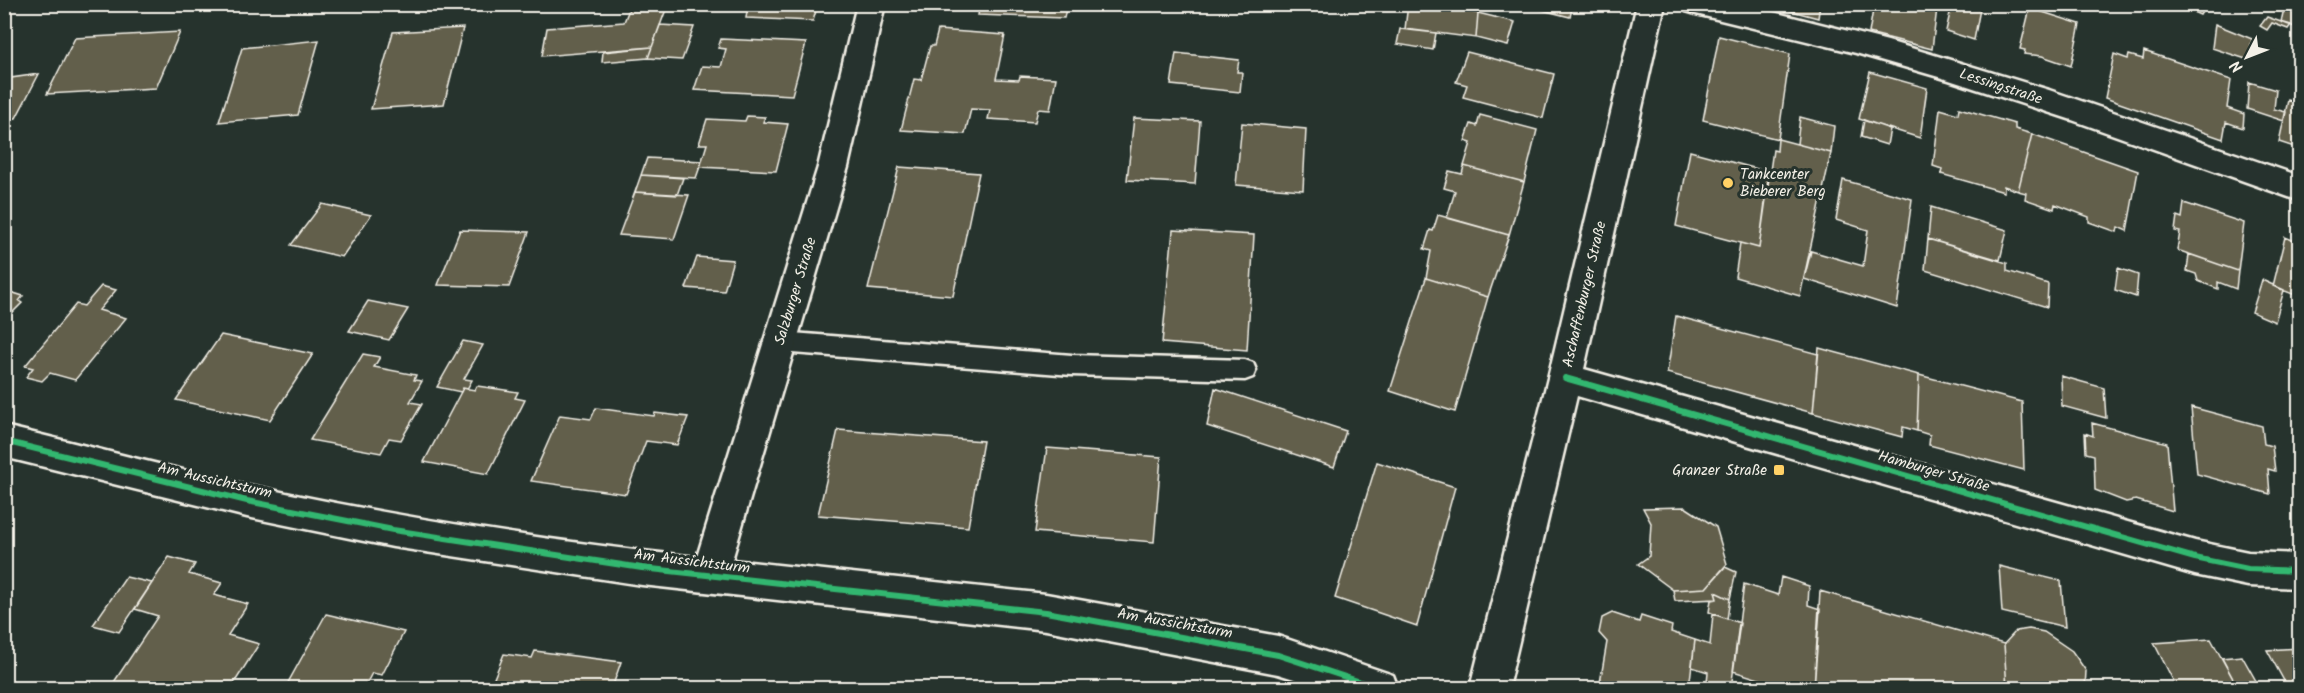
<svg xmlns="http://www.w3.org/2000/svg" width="2304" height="693" font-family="Kalam,sans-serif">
  <rect width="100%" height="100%" fill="#26332d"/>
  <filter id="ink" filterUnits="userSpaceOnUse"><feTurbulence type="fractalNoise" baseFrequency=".0167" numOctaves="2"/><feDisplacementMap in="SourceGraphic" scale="12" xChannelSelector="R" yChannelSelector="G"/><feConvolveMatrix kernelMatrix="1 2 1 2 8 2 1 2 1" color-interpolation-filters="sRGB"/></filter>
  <g filter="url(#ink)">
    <!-- building -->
    <path fill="#625f4c" stroke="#f4f1e8" stroke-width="1.5" d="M631 4H668L652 47 542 56 547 28 624 22Z
      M748 4H818L813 21 746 18Z
      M980 4 1016 7V4H1067L1064 18 978 15Z
      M1408 4H1440V8L1478 13 1476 38 1405 29Z
      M1519 4H1573L1570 17Z
      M1765 4H1820L1818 18Z
      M1874 4H1924L1937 8 1932 49 1869 33Z
      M1952 4H1981L1974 40 1946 31Z
      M2175 4H2207L2200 15Z
      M2285 4 2300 9V29L2281 22Z
      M2030 8 2080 24 2071 66 2042 56 2024 54 2025 50 2020 49Z
      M1478 13 1515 22 1508 46 1476 38Z
      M2267 17 2281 22 2291 25 2288 29 2272 23 2267 30 2260 26Z
      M2215 24 2252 39 2249 60 2212 48Z
      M660 25 694 27 682 60 648 58Z
      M463 28 444 104 371 109 393 32Z
      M1400 29 1436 33 1433 50 1397 44Z
      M938 30 1005 35 996 79 1019 80 1020 76 1056 78 1050 110 1038 109 1035 122 988 119 990 110 971 109 965 134 901 130 914 79 921 80 930 46H934Z
      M180 32 156 88 47 94 75 38Z
      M1719 36 1790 54 1778 139 1703 120Z
      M721 39 806 43 792 95 694 90 702 66 721 67 726 49 718 48Z
      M319 40 298 115 219 122 242 48Z
      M652 47 648 58 602 62 603 52Z
      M2144 51 2231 80 2227 108 2244 114 2243 128 2226 122 2223 139 2105 98 2114 54 2128 59 2129 55 2143 59Z
      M1467 52 1554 74 1543 118 1463 97 1467 85 1456 82Z
      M1176 53 1239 60 1237 72H1242L1240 92 1171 85Z
      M1870 72 1927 88 1920 138 1859 119Z
      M39 74 16 118 4 119V79Z
      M2249 82 2276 90 2274 109 2286 112 2284 121 2247 109Z
      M2288 100 2300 104V149L2279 142Z
      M1959 108 2015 124V129L2032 134 2018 191 2004 186V192L1941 174 1942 169 1933 166 1940 109 1958 114Z
      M1480 115 1537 130 1524 182 1464 166 1471 143 1465 141 1471 124 1477 126Z
      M747 116 765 117 763 122 788 124 776 171 700 167 707 144H699L707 119 745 121Z
      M1800 117 1834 126 1831 153 1797 144Z
      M1134 118 1200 121 1195 184 1127 180Z
      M1864 120 1890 129 1887 145 1861 137Z
      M1242 123 1306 129 1303 190 1236 185Z
      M2032 134 2138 171 2127 231 2118 227 2117 232 2089 222V217L2055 204 2054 209 2025 199 2026 193 2018 191Z
      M1778 139 1831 153 1800 296 1735 277 1740 243 1759 248 1773 150 1777 151Z
      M1690 151 1769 172 1759 248 1676 226Z
      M647 158 702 161 696 178 641 175Z
      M1464 166 1524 182 1509 235 1447 218 1455 191 1444 188 1449 171 1462 174Z
      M899 167 979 173 953 296 868 289Z
      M641 175 683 178 677 195 635 192Z
      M1843 180 1912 199 1897 308 1804 279 1811 251 1863 266 1868 230 1836 220Z
      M635 192 689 195 674 239 619 235Z
      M2184 203 2244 223 2238 271 2177 250 2180 232 2175 231 2177 216 2182 218Z
      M322 204 371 215 342 257 291 245Z
      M1931 207 2007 230 2000 260 1928 239Z
      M1438 215 1509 235 1488 297 1426 278 1431 251 1424 249 1430 230 1433 231Z
      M460 230 529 232 509 287 438 285Z
      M1173 230 1254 235 1247 350 1162 343Z
      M2285 237 2300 243V297L2273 286Z
      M1928 239 2007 263V271L2048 284 2047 307 1925 270Z
      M2189 254 2238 271 2236 289 2218 282V289L2198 281 2196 274 2187 271Z
      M697 257 733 260 724 291 686 288Z
      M2118 268 2138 275 2136 297 2115 290Z
      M1426 278 1488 297 1455 412 1390 391Z
      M2262 280 2284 290 2275 322 2252 312Z
      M101 286 116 290 99 310 126 318 75 380 50 373 42 381 26 377 33 368 25 366 76 304 84 306Z
      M4 290 23 296 19 301 22 303 4 321Z
      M368 301 408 309 389 340 349 331Z
      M1676 316 1818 354 1813 413 1667 373Z
      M221 335 313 354 270 420 176 400Z
      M463 341 483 345 464 379 472 380 467 389 463 388 461 392 437 387Z
      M1819 348 1919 375 1917 431 1903 427 1902 437 1813 413Z
      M363 354 380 357 374 367 416 375 414 380 422 381 410 402 422 404 401 440 389 438 381 453 310 440Z
      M1919 375 2022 402 2024 470 1929 445 1930 435 1917 431Z
      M2061 376 2104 388 2106 418 2062 406Z
      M477 386 518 392 515 398 525 400 488 474 424 462 463 388 475 390Z
      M1215 388 1346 431 1334 467 1207 426Z
      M2191 407 2262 426 2264 444 2272 446 2275 471 2268 469 2270 494 2197 474Z
      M596 408 654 416 655 413 688 417 677 445 646 441 626 494 531 481 560 415 591 419Z
      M2092 423 2167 443 2173 511 2136 500 2126 502 2095 490 2094 455 2086 453 2085 433 2093 436Z
      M838 430 983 441 968 527 818 515Z
      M1047 448 1161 457 1154 542 1035 532Z
      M1377 462 1455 487 1417 626 1335 598Z
      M1685 507 1716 527 1727 564 1706 588 1673 590 1638 564 1649 556 1651 523 1643 508Z
      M169 557 195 564 189 574 222 583 214 595 248 604 228 635 259 644 231 688H110L158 616 135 609Z
      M1999 566 2061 581 2065 627 2002 612Z
      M1725 567 1736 572 1730 599 1715 592 1717 599 1675 601 1673 590 1706 588Z
      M126 577 152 583 119 632 93 625Z
      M1781 577 1809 586 1808 605 1820 609 1814 688H1788L1733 671 1744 584 1778 595Z
      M1820 591 2004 644 2007 688H1866L1843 682 1842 688H1814Z
      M1715 592 1730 599 1727 619 1709 612 1711 600 1717 599Z
      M1612 613 1639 622 1641 616 1672 626 1671 632 1695 640 1689 688H1618L1600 683 1607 642 1599 633 1602 618Z
      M326 614 404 632 382 675 372 673 364 688H285Z
      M1713 614 1740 623 1731 688 1707 682 1708 672 1692 667 1695 640 1710 645Z
      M2029 629 2044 632 2072 651 2086 671 2085 688H2007L2004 644 2016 631Z
      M2211 639 2238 688H2177L2154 643Z
      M2300 648V688H2288L2267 650Z
      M535 651 621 662 612 688H490L504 654 532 658Z
      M2242 656 2260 688H2238L2222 658Z"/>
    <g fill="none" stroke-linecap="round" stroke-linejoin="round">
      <!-- lane casing -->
      <g stroke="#f4f1e8" stroke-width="5">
        <path id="lane" d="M780 332 1072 355 1245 360 1253 363 1256 370 1253 377 1245 380 1072 375 780 352 772 349 769 342 772 335Z"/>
      </g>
      <!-- street casing -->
      <g stroke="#f4f1e8" stroke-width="5">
        <path id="street" d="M857 4H885L848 167 732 560 1046 594 1278 636 1393 675 1398 688H1323L1278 674 1046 630 642 585 393 547 247 517 4 457V426C85 445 166 467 248 485 395 517 547 541 697 557L818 167Z
          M1682 4H1741L1888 41 2049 90 2300 176V201L2072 120 1949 80 1856 53 1696 14 1686 11Z"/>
      </g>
      <!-- secondary casing -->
      <g stroke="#f4f1e8" stroke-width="5">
        <path id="secondary" d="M1637 4H1665L1584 369 2195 541 2248 552 2300 554V588L2248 586 2195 575 1577 396 1508 688H1470L1548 378Z"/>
      </g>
      <!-- lane -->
      <use href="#lane" fill="#26332d" fill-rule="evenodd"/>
      <!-- street -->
      <use href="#street" fill="#26332d" fill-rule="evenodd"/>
      <!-- secondary -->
      <use href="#secondary" fill="#26332d" fill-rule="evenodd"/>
      <!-- cycleway casing -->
      <g stroke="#26332d" stroke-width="10">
        <path id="cycleway" d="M1565 378 2195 558 2248 569 2300 571
          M4 441 247 501 393 530 642 568 1046 612 1278 655 1379 688"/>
      </g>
      <!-- cycleway -->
      <use href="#cycleway" stroke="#33b770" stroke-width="6"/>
    </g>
  </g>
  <!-- markers -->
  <g fill="#ffd166" stroke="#26332d" stroke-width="2">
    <circle cx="1728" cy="183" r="6"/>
    <rect x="1773" y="464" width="12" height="12" rx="3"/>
  </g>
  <g text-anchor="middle" stroke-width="6" stroke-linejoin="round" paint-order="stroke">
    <!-- street labels -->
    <g font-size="15" fill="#f4f1e8" stroke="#26332d">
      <text transform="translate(2001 86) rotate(18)" y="5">Lessingstraße</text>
      <text transform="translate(795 291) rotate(-73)" y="5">Salzburger Straße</text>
      <text transform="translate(1584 294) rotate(-77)" y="5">Aschaffenburger Straße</text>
      <text transform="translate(1934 471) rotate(16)" y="5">Hamburger Straße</text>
      <text transform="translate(215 480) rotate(13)" y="5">Am Aussichtsturm</text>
      <text transform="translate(692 561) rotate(7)" y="5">Am Aussichtsturm</text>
      <text transform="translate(1175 623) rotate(10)" y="5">Am Aussichtsturm</text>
    </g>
    <!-- poi labels -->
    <g font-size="15" fill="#f4f1e8" stroke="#26332d" text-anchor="start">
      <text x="1740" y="179">Tankcenter<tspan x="1740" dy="17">Bieberer Berg</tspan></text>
      <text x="1767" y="475" text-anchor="end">Granzer Straße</text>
    </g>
  </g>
  <!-- margin -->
  <rect width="2304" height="693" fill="none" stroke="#26332d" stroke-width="24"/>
  <rect x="12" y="12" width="2280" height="669" fill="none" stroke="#f4f1e8" stroke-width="2" filter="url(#ink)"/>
  <!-- north arrow -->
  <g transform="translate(2247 57) rotate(228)" stroke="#26332d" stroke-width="4.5" paint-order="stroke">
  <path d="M0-4.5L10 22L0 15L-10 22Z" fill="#f4f1e8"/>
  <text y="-9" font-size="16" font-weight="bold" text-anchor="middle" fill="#f4f1e8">N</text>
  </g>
</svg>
